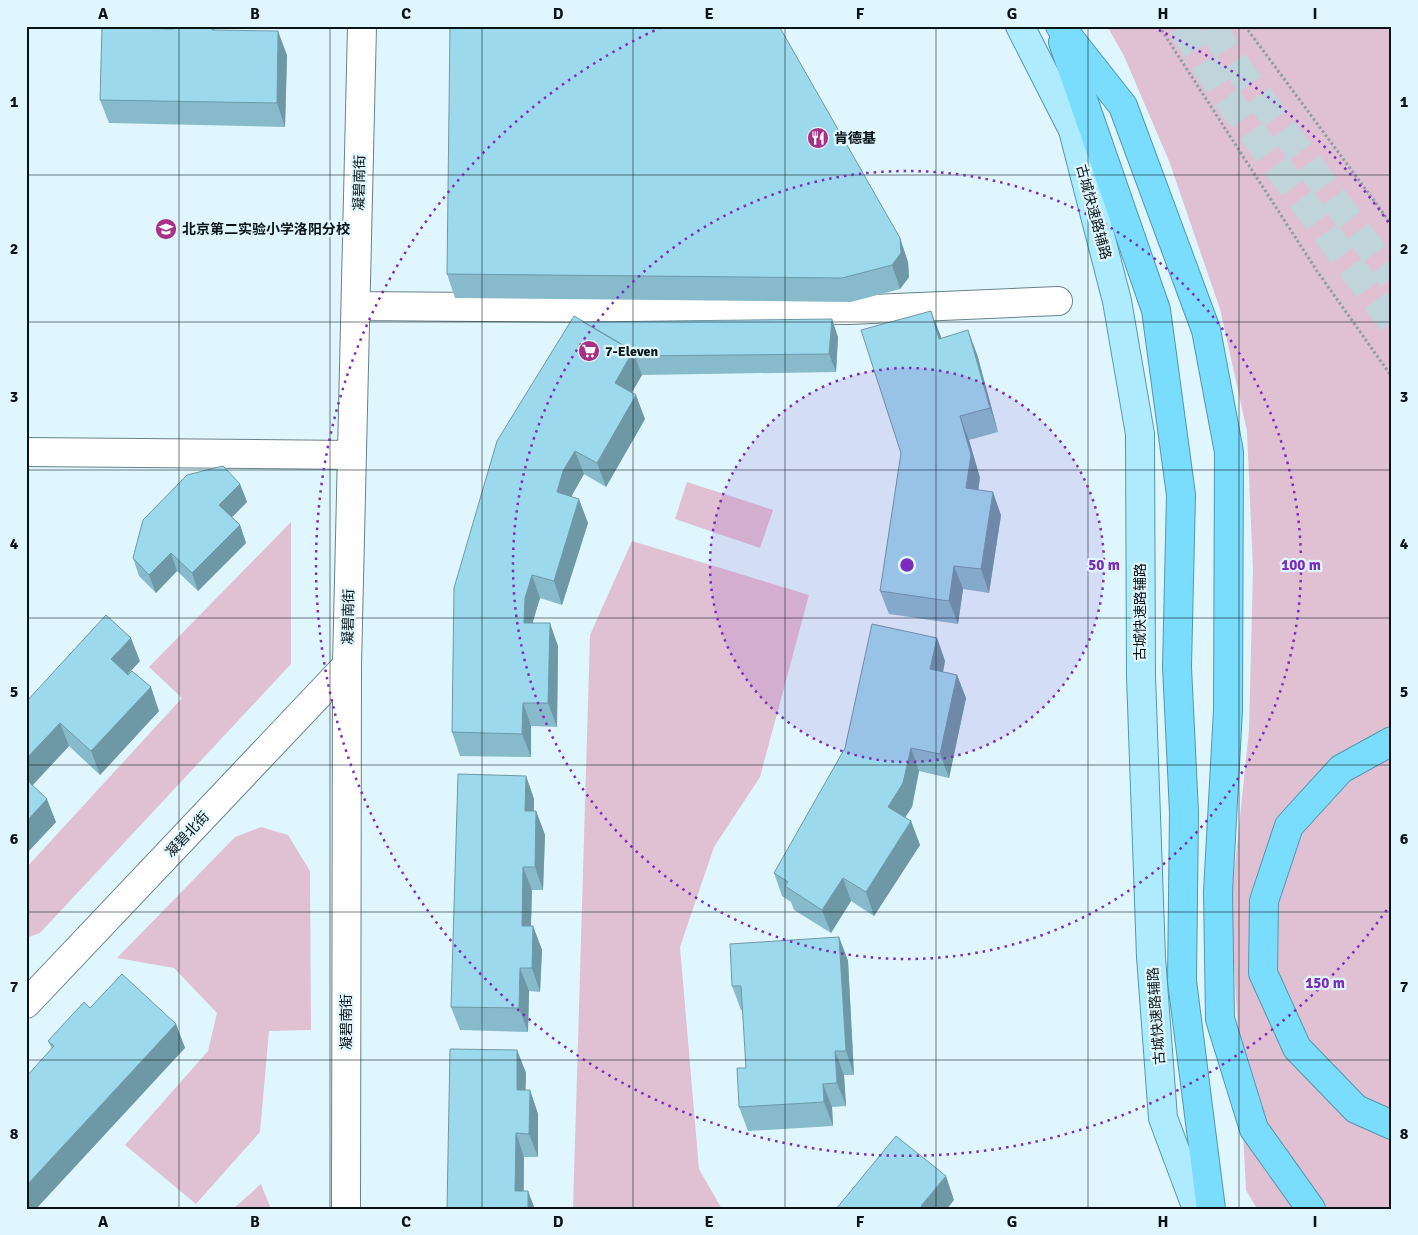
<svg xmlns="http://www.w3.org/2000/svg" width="1418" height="1235" font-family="Signika,'Noto Sans SC',sans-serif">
  <rect width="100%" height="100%" fill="#e0f6fe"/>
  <!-- green -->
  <path fill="#e0c1d4" d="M1107 26H1392V1209H1257L1246 1190 1231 904 1249 730 1253 569 1247 431 1220 309 1169 161 1124 56Z
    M687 482 773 510 760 548 675 519Z
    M291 522V664L40 933 26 938V868L182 698 149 667Z
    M632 541 809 595 760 777 714 847 680 947 699 1169 722 1209H573L590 635Z
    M261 827 288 835 310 871 311 1030 269 1031 260 1132 196 1204 125 1145 208 1051 217 1013 174 968 117 958 235 837Z
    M261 1184 271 1209H233Z"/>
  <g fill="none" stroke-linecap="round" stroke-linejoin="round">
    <!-- highway-tunnel -->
    <path stroke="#c0d4db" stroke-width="28" stroke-dasharray="28 14" stroke-linecap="butt" d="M1182 26 1222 91 1392 322
      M1212 26 1233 61 1392 278"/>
    <!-- minor casing -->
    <g stroke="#68828a" stroke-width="30">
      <path id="minor" d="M356 306 849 310 1058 301
        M26 452 352 455
        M26 1004 347 665
        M346 1209 347 665 362 26"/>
    </g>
    <!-- major casing -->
    <g stroke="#5397ac" stroke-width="30">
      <path id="major" d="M1020 26 1073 130 1117 301 1140 434 1141 676 1151 957 1163 1118 1194 1201 1200 1209"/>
    </g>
    <!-- highway casing -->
    <g stroke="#5397ac" stroke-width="30">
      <path id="highway" d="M1060 26 1123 106 1206 330 1229 452 1228 710 1218 892 1220 1019 1254 1129 1311 1209
        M1063 42 1156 310 1181 495 1177 667 1184 812 1182 981 1211 1209
        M1392 741 1341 769 1289 826 1264 901 1263 973 1297 1048 1356 1109 1392 1125"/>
    </g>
    <!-- path -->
    <path stroke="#8d9ea4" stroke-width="3" stroke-dasharray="2.5 2.5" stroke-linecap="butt" d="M1159 26 1317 271 1392 377
      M1245 26 1392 225"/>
    <!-- minor -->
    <use href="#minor" stroke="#fff" stroke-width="28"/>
    <!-- major -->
    <use href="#major" stroke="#afebfe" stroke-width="28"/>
    <!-- highway -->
    <use href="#highway" stroke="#7addfd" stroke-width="28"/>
  </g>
  <!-- wall -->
  <path fill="#87bbcc" d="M173 26H214L215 30 287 55 285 127 109 123 100 100 173 29Z
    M900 238 908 262 909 277 900 289 851 302 455 298 447 274Z
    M583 322 838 337 836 372 642 375 632 392 645 419 606 487 584 474 572 495 571 497 588 523 562 605 540 598 533 621V623L558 646 557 727 531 726V757L460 756 452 732Z
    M940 334 941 338 977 354 998 432 969 440 980 478 978 490 1001 515 989 593 963 589 958 624 889 614 880 591Z
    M240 484 247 502 232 517 240 525 246 543 198 591 177 571 156 593 139 576 133 558Z
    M937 638 945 661 943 672 957 675 966 698 949 778 919 771 912 807 905 817 911 821 920 845 874 916 851 901 831 933 794 910 791 902 782 896 774 873Z
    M140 661 127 674 159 711 100 775 69 746 33 785 56 822 26 854V702Z
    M526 776 534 799V811H536L545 835 543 890H532L531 926H533L542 950 540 992 529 991 528 1032 460 1030 451 1007Z
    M839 937 848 961 854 1075H844L846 1106 832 1107 833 1126 748 1131 739 1107 746 1068 743 1010H741L732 986Z
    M90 1008 176 1024 185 1048 52 1049 48 1041Z
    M517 1050 526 1073 525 1090H530L538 1114V1157H524V1191L447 1209Z"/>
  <!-- shaded-wall -->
  <path fill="#6e98a6" d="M278 31 287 55 285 127 277 103Z
    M900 238 908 262 909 277 900 289 892 265Z
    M931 311 940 334 948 362 939 339Z
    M832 319 838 337 836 372 829 354Z
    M968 330 977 354 998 432 990 408Z
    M633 351 642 375 624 406 615 383Z
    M636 395 645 419 606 487 597 463Z
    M960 416 969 440 980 478 975 512 966 488Z
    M575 451 584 474 572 495 566 516 557 492 563 471Z
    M240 484 247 502 226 523 219 505Z
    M993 492 1001 515 989 593 981 569Z
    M579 499 588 523 562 605 554 581Z
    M240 525 246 543 198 591 192 573Z
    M171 553 177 571 156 593 149 575Z
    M954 566 963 589 958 624 949 601Z
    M532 575 540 598 533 621V646L524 623 525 598Z
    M550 623 558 646 557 727 548 703Z
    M131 638 140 661 120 683 111 659Z
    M937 638 945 661 939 693 930 669Z
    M957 675 966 698 949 778 940 754Z
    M151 687 159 711 100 775 91 751Z
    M523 703 531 726V757L522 734Z
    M60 723 69 746 26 792V759Z
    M911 748 919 771 912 807 897 830 888 807Z
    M526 776 534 799 533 834 525 811Z
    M47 799 56 822 26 854V822Z
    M536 811 545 835 543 890 535 867Z
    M911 821 920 845 874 916 866 892Z
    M523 867 532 890 530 949 522 926Z
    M843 878 851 901 831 933 822 910Z
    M533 926 542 950 540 992 532 968Z
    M839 937 848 961 854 1075 846 1051Z
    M520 968 529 991 528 1032 519 1008Z
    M176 1024 185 1048 36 1209H26V1186Z
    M517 1050 526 1073 525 1114 517 1090Z
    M835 1051 844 1075 846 1106 837 1083Z
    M823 1084 832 1107 833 1126 824 1102Z
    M530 1090 538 1114V1157L529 1134Z
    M516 1133 524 1157 523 1209 515 1191Z
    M946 1176 954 1200 947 1209H922L921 1206Z
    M528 1191 535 1209H528Z"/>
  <!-- building -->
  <path fill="#9dd9ed" stroke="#6e98a6" d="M173 26H212V30L278 31 277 103 100 100 102 27 173 29Z
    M450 26H779L900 238 901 253 892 265 842 278 447 274Z
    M931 311 939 339 968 330 990 408 960 416 971 455 966 488 993 492 981 569 954 566 949 601 880 591 901 453 861 330Z
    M574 316 633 351 615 383 636 395 597 463 575 451 563 471 557 492 579 499 554 581 532 575 525 598 524 623H550L548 703H523L522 734 452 732 454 588 497 441Z
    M832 319 829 354 635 356 633 351 583 322Z
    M223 466 240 484 219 505 240 525 192 573 171 553 149 575 133 558 143 520 187 475Z
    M106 615 131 638 111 659 128 675 132 671 151 687 91 751 60 723 26 759V702Z
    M872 624 937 638 930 669 957 675 940 754 911 748 903 783 888 807 911 821 866 892 843 878 822 910 785 886 788 882 774 873 845 748Z
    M458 774 526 776 525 811H536L535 867H523L522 926H533L532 968H520L519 1008 451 1007Z
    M26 779 47 799 26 822Z
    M839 937 846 1051H835L837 1083 823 1084 824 1102 739 1107 737 1068H746L741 986H732L730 944Z
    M122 974 176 1024 26 1186V1077L54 1046 48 1041 84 1002 90 1008Z
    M450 1049 517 1050V1090H530L529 1134 516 1133 515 1191H528V1209H447Z
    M896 1136 946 1176 921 1206 924 1209H836Z"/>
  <!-- grid -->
  <path fill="none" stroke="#0a1417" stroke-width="1" stroke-opacity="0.55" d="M179 26V1209M330 26V1209M482 26V1209M633 26V1209M785 26V1209M936 26V1209M1088 26V1209M1239 26V1209M26 175H1392M26 322H1392M26 470H1392M26 618H1392M26 765H1392M26 912H1392M26 1060H1392"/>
  <!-- distance rings -->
  <circle cx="907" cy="565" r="197" fill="#7b2cbf" fill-opacity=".12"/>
  <g fill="none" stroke="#7b2cbf" stroke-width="2.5" stroke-dasharray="2.5 5">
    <circle cx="907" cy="565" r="197"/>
    <circle cx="907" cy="565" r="394"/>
    <path d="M1391 904A591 591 0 1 1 662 27M1152 27A591 591 0 0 1 1391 226"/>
  </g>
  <!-- icons -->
  <defs>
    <g id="restaurant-disc" transform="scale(1.125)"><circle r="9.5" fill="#a83086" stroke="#e0f6fe"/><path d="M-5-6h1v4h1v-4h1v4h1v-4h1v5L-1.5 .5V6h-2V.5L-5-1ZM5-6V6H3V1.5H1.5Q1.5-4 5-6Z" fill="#fff"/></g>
    <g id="school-disc" transform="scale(1.125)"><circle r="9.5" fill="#a83086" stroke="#e0f6fe"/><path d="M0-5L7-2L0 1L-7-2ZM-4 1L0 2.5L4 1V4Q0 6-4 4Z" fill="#fff"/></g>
    <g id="supermarket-disc" transform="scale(1.125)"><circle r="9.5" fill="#a83086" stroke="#e0f6fe"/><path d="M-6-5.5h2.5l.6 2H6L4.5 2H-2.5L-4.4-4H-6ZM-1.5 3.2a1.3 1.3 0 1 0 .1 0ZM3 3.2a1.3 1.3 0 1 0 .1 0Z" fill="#fff"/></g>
  </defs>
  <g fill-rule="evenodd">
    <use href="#restaurant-disc" x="818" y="138"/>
    <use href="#school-disc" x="166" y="229"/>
    <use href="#supermarket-disc" x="589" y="351"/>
  </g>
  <g text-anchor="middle" stroke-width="4.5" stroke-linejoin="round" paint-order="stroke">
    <!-- poi labels -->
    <g font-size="14" font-weight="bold" fill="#0a1417" stroke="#e0f6fe" text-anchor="start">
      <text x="834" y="143">肯德基</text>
      <text x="182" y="234">北京第二实验小学洛阳分校</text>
      <text x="605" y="356">7-Eleven</text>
    </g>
    <!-- street labels -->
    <g font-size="14" fill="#0a1417" stroke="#e0f6fe">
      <text transform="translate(359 183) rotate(-89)" y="5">凝碧南街</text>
      <text transform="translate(1094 212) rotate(75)" y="5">古城快速路辅路</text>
      <text transform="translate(1140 612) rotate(-90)" y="5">古城快速路辅路</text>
      <text transform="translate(348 617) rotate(-89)" y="5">凝碧南街</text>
      <text transform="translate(187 834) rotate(-47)" y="5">凝碧北街</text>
      <text transform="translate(1156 1016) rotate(-94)" y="5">古城快速路辅路</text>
      <text transform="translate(346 1022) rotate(-90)" y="5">凝碧南街</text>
    </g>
  </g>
  <circle cx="907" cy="565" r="8" fill="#7b2cbf" stroke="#e0f6fe" stroke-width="2.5"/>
  <g font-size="15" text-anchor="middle" font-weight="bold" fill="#7b2cbf" stroke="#e0f6fe" stroke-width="4.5" stroke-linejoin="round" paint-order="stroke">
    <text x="1104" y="570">50 m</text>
    <text x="1301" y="570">100 m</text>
    <text x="1325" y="988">150 m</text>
  </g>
  <!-- border -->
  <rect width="1418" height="1235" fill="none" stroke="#e0f6fe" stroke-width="55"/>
  <rect x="28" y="28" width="1362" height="1180" fill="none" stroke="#0a1417" stroke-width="2"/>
  <g font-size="16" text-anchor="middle" font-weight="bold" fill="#0a1417">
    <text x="103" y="19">A</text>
    <text x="255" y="19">B</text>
    <text x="406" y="19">C</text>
    <text x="558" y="19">D</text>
    <text x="709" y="19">E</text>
    <text x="860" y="19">F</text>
    <text x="1012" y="19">G</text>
    <text x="1163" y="19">H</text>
    <text x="1315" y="19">I</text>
    <text x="14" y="107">1</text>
    <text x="1404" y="107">1</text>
    <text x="14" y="254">2</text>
    <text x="1404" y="254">2</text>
    <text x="14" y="402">3</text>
    <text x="1404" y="402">3</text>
    <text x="14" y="549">4</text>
    <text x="1404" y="549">4</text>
    <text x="14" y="697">5</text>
    <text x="1404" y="697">5</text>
    <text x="14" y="844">6</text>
    <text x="1404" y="844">6</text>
    <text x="14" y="992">7</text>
    <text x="1404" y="992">7</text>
    <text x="14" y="1139">8</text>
    <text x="1404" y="1139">8</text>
    <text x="103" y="1227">A</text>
    <text x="255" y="1227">B</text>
    <text x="406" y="1227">C</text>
    <text x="558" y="1227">D</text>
    <text x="709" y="1227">E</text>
    <text x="860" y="1227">F</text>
    <text x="1012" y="1227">G</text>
    <text x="1163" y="1227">H</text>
    <text x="1315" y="1227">I</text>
  </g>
</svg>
